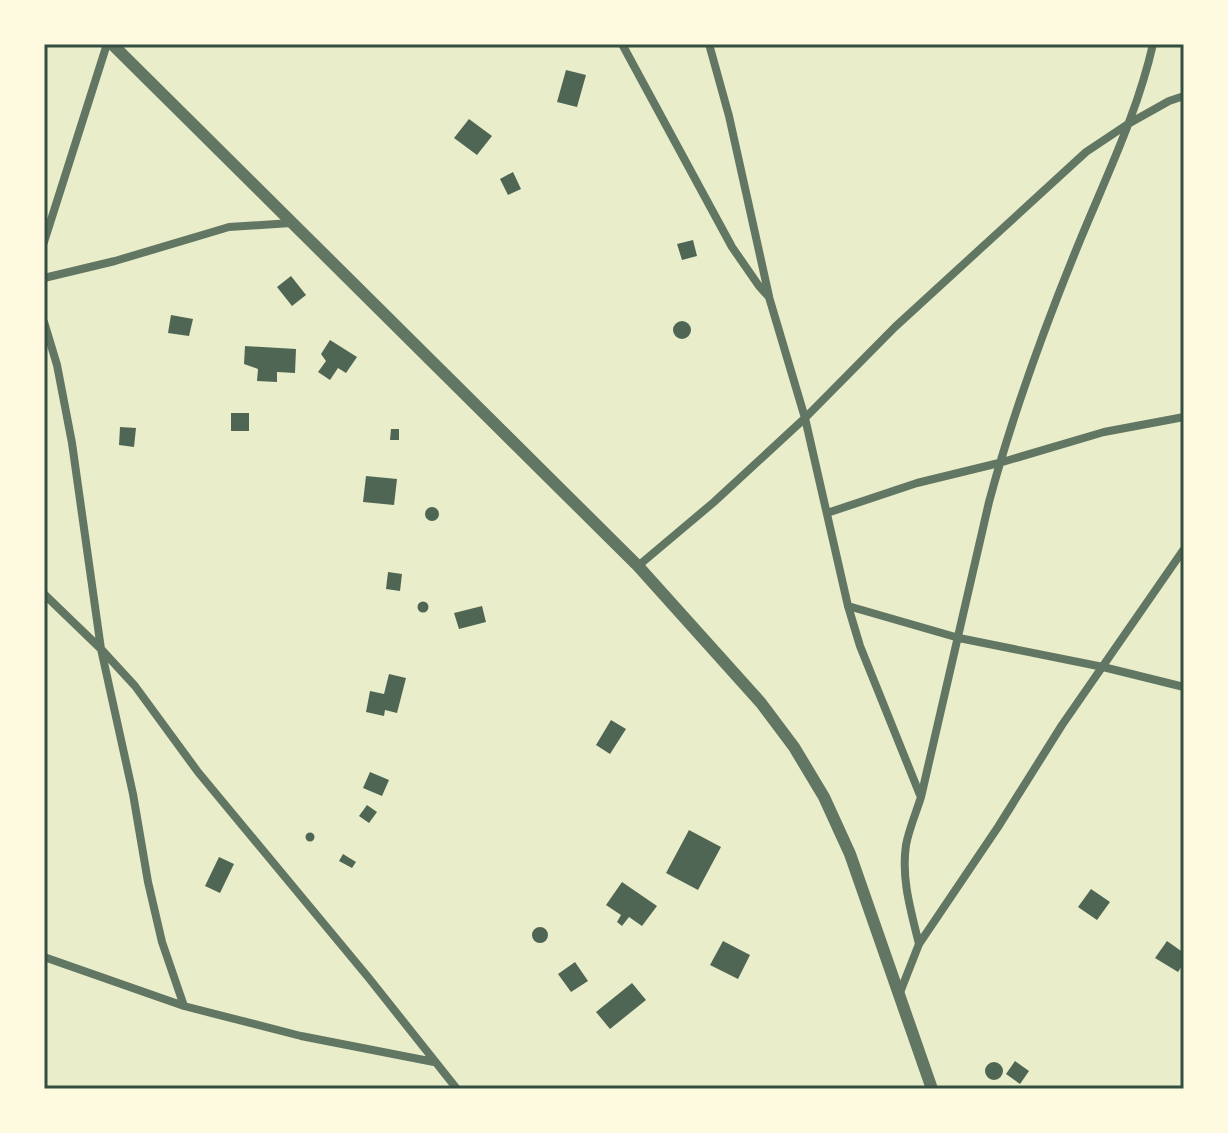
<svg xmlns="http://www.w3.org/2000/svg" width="1228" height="1133" font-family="Commissioner,sans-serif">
  <rect width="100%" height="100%" fill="#e9edc9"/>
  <!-- building -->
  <path fill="#4f6655" d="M566 70 586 75 577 107 557 102Z
    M469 119 492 136 477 155 454 138Z
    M513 172 521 189 508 195 500 179Z
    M693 240 697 256 682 260 677 244Z
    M291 276 306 295 292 306 277 287Z
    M171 315 193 319 189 336 168 333Z
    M673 330a9 9 0 1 1 18 0a9 9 0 1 1-18 0Z
    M330 340 357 357 346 373 338 368 330 380 318 372 326 361 321 354Z
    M245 346 296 349 295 373 277 372V382L257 381 258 369 244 364Z
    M231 413H249V431H231Z
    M120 427 136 428 134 447 119 445Z
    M391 429H399V440H390Z
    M366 476 397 479 394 505 363 502Z
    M425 514a7 7 0 1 1 14 0a7 7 0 1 1-14 0Z
    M388 572 402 574 400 591 386 589Z
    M417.5 607a5.5 5.5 0 1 1 11 0a5.5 5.5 0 1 1-11 0Z
    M482 606 486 622 459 629 454 613Z
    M389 674 406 678 397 713 385 710 384 716 366 712 370 691 384 694Z
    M611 720 626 729 610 754 596 745Z
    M370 772 389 780 382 796 363 788Z
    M367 805 377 812 369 823 359 816Z
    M689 830 721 847 698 890 666 873Z
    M305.5 837a4.5 4.5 0 1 1 9 0a4.5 4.5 0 1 1-9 0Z
    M343 854 356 862 352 868 339 861Z
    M219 857 234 864 220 893 205 886Z
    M622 882 657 906 642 926 629 917 622 926 617 922 621 915 606 905Z
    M1091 889 1110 902 1097 920 1078 907Z
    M532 935a8 8 0 1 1 16 0a8 8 0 1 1-16 0Z
    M723 941 750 955 738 979 710 965Z
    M1167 941 1184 953V963L1178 972 1155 958Z
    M575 962 588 981 571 992 558 974Z
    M632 983 646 1000 610 1029 596 1012Z
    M1015 1061 1029 1071 1020 1084 1006 1074Z
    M985 1071a9 9 0 1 1 18 0a9 9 0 1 1-18 0Z"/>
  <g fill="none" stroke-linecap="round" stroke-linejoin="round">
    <!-- minor -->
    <path stroke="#617663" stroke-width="8" d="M622 44 732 247 759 286 769 297 805 418 714 502 638 566
      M709 44 729 116 769 296
      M44 242 107 44
      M44 278 115 261 229 227 291 223
      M44 322 57 365 72 443 101 649 133 794 148 882 162 942 184 1006
      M827 513 917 483 999 463 1104 432 1184 417
      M44 594 101 649 135 686 198 772 368 977 457 1089
      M848 606 959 638 1103 667 1184 687
      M920 795 860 646 848 606 805 418 895 327 1086 152 1128 124 1169 101 1184 96
      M919 944C911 911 901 879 906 845 909 829 916 813 921 797L989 502C1013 413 1046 323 1081 238 1107 175 1138 111 1153 44
      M44 957 184 1006 301 1036 434 1062
      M899 995 919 944 998 827 1062 725 1184 549"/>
    <!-- tertiary -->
    <path stroke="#617663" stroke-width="12" d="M112 44 638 566 761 703 794 747 824 797 850 854 932 1089"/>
  </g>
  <!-- border -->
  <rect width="1228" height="1133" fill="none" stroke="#fefae0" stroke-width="92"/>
  <rect x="46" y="46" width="1136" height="1041" fill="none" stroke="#344e41" stroke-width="3"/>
</svg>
